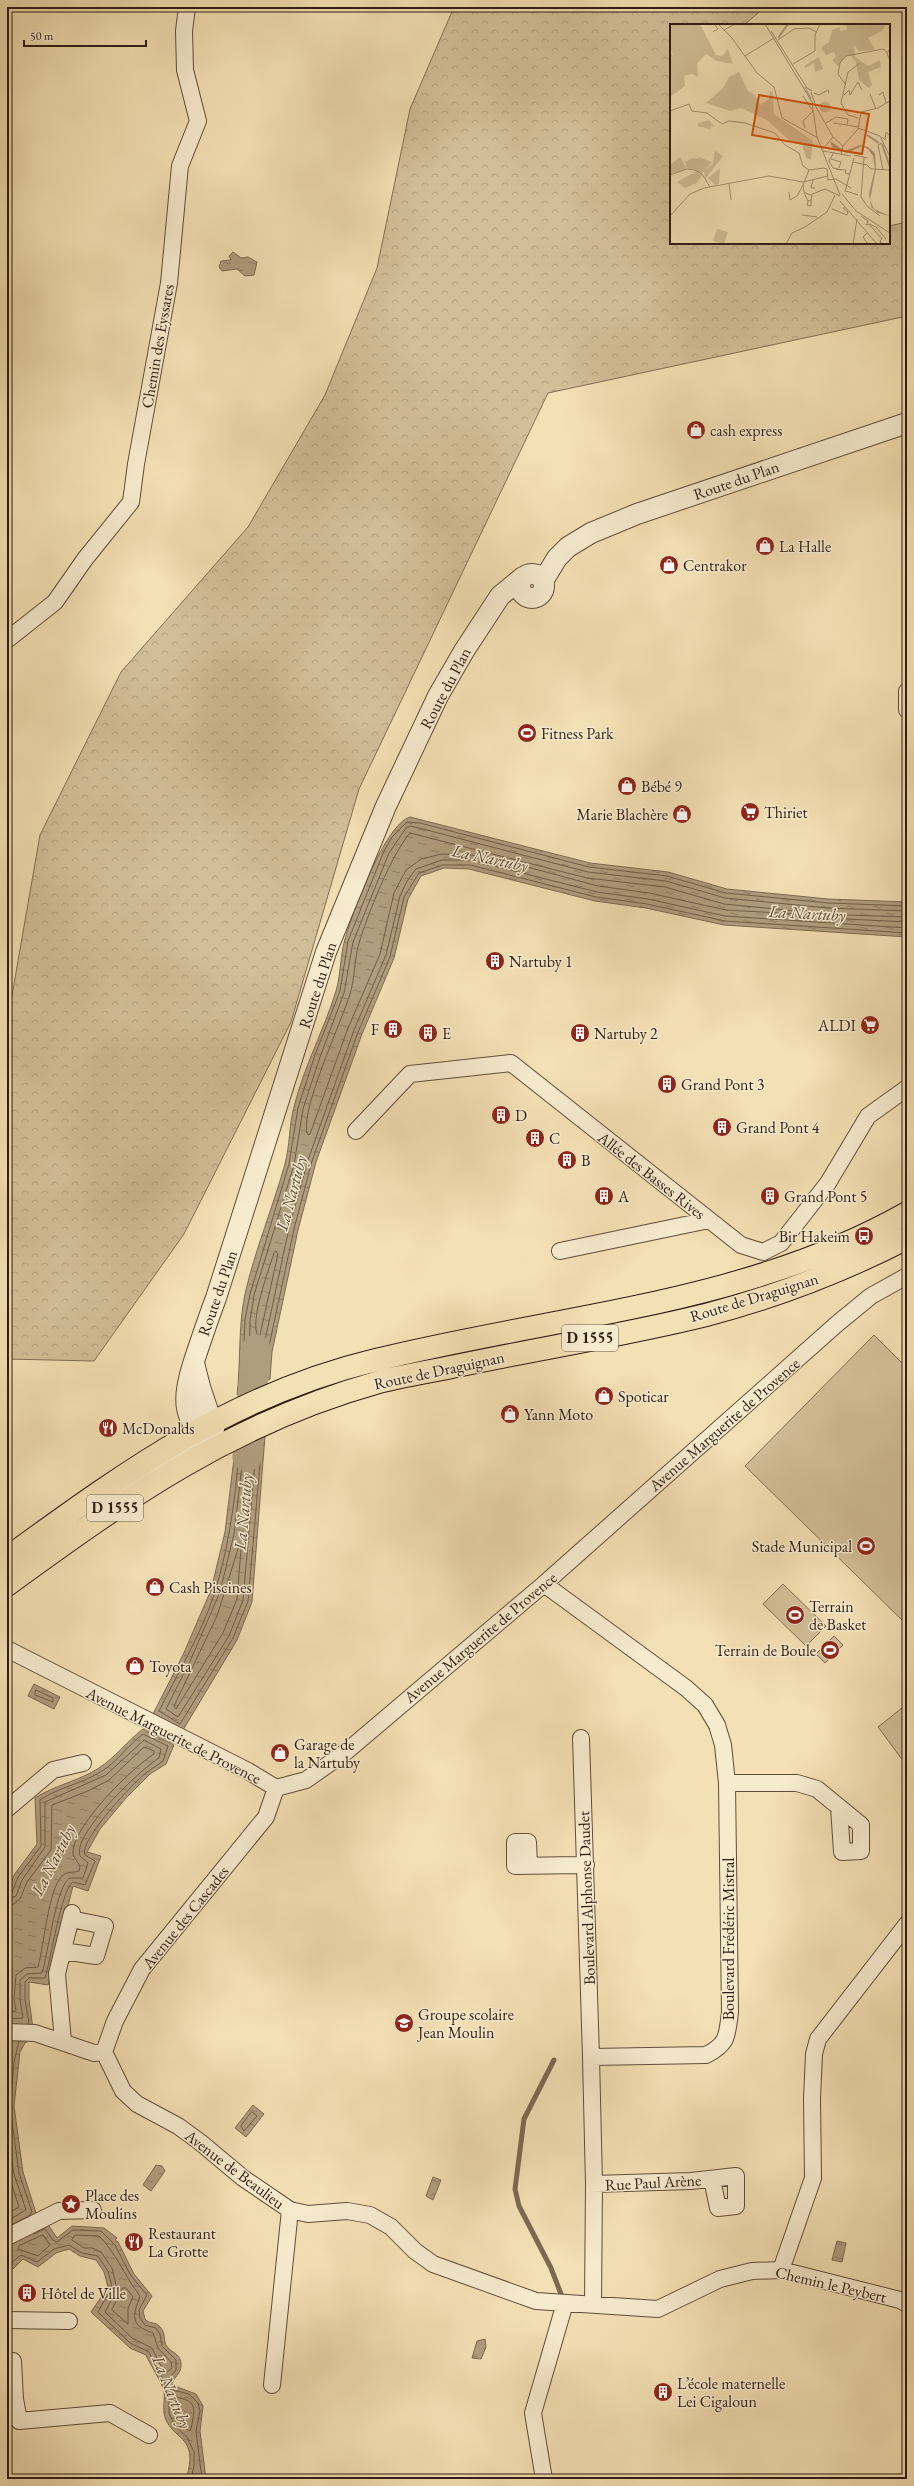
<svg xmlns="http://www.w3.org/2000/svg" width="914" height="2486" font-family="'EB Garamond',serif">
  <defs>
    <pattern id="forest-crowns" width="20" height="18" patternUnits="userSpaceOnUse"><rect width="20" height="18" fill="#d2bf98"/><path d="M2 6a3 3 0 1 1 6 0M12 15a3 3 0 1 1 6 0" fill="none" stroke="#b5a482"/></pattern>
    <pattern id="water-ripples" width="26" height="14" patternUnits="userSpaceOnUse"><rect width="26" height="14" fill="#b09d7d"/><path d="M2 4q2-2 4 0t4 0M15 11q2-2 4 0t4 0" fill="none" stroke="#907f65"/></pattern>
  </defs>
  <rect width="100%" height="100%" fill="#f3e0b4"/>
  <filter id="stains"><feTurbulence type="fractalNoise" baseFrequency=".005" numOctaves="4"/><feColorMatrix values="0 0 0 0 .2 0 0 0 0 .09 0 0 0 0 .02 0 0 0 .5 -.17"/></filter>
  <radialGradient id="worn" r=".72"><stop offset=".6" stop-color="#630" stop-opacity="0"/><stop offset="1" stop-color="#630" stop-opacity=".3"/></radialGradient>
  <!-- grass -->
  <path fill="#d2bf98" stroke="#806e55" d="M874 1335 907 1368V1625L745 1466Z
    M783 1584 826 1626 806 1646 763 1604Z
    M834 1636 843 1645 825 1663 816 1654Z
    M907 1704V1766L878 1727Z"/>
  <!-- forest -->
  <path fill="url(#forest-crowns)" stroke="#806e55" d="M454 7H765L744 25H671V243H889V226L907 222V316L548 393 359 789 291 1022 184 1234 94 1361 7 1359V1024L40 835 121 672 248 527 325 395 377 268 410 109Z"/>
  <!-- water -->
  <path fill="url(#water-ripples)" stroke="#7c6952" d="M233 252 241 258 248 257 257 262 254 275 245 276 237 269 222 271 219 267 221 261 231 260 229 256Z
    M410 817 590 863 668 872 727 889 828 899 907 902V937L724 925 646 908 595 901 469 869 444 868 421 876 408 899 394 958 362 1034 316 1162 298 1230 272 1352 270 1379 237 1395C241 1361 238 1327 245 1294 255 1250 273 1207 285 1164 290 1145 289 1125 294 1107 304 1066 324 1030 336 991 341 974 340 956 345 939 352 914 385 824 410 817Z
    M265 1436 252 1602 237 1640 183 1730 153 1714 183 1655 211 1590 225 1532 235 1450Z
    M34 1684 60 1697 54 1709 28 1696Z
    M143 1729 174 1745 166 1764 150 1774 126 1798 100 1829 87 1852 101 1856 88 1891 73 1886 48 1985 29 1982V1999L33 2029 7 2028V1895L14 1875 37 1844 35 1798C55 1785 79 1781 99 1768 116 1757 127 1741 143 1729Z
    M7 2037H34L25 2043 20 2052 14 2106 23 2172 36 2213 32 2219 7 2231Z
    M253 2105 264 2114 246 2137 235 2128Z
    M156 2165 162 2166 165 2171 151 2191 143 2185Z
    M433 2177 441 2180 433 2200 426 2196Z
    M47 2223 57 2238 72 2226 104 2228 117 2238 115 2240 118 2242 134 2274 152 2296 143 2311 145 2319C149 2324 154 2322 158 2325 166 2331 163 2338 166 2345 170 2353 182 2353 181 2366 181 2374 173 2377 172 2385L196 2394 203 2406 200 2431 206 2479H186C201 2433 169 2441 164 2413 163 2406 165 2399 164 2391 160 2379 151 2366 146 2355L130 2348 91 2312 108 2287 104 2272 96 2260 80 2256 69 2249 56 2253 38 2267 23 2259 13 2269 7 2270V2242Z
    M837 2241 846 2243 842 2262 832 2260Z
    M485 2339 486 2347 481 2359 472 2358 477 2341Z"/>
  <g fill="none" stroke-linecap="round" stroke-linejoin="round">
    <!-- shore -->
    <path stroke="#705c48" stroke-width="1" d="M410 833 587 878 665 887 724 904 796 911 798 914 726 910 649 893 598 886 494 858 471 855 442 854 421 859 406 870 394 893 380 954 348 1028 310 1134 308 1135C297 1116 343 1019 350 994 355 978 354 960 359 943 368 914 391 855 410 833Z
      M907 906 828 903 726 893 667 876 589 867 420 823 407 822 392 837 384 851 348 941 340 991 315 1055 298 1108 289 1164 250 1294 245 1320 242 1386 267 1376 268 1351 294 1229 312 1161 358 1032 390 957 404 897 419 873 443 865H470L596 897 647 904 725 921 907 933
      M907 911 828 908 725 898 666 881 588 872 419 828 410 826 406 828 389 853 353 942 344 993 320 1057 303 1109 294 1165 254 1295 250 1321 249 1378 262 1373 263 1350 289 1228 308 1160 354 1030 386 955 400 896 407 881 416 869 442 860H471L597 892 648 899 725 916 907 928
      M907 917 846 915 844 917 846 919 907 922
      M276 1251 278 1254 260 1335 258 1336C249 1322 269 1269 274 1253Z
      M259 1444 260 1464 248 1601 233 1638 180 1724 159 1711C177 1675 198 1639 212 1601 228 1553 235 1503 239 1453Z
      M254 1452 255 1462 243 1600 229 1636 178 1717 166 1709 191 1659 220 1592 234 1534 243 1457Z
      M239 1547 241 1549 237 1599 223 1633 176 1709 174 1706 217 1616Z
      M36 1690 53 1698V1702L35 1695Z
      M7 1894 12 1892 18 1877 41 1846 40 1800C59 1787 82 1784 102 1771 118 1761 128 1745 143 1734L168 1746 163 1761C158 1765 152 1768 147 1772 135 1781 78 1841 85 1855L95 1861 85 1885 73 1882C62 1887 50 1963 45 1978H29L25 1982V1999L29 2024
      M7 1899 16 1896 22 1880 45 1847V1802L106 1775 144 1740 161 1749 159 1758C140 1770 72 1834 80 1856L88 1863 83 1878H70C56 1885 48 1955 42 1973L27 1974 20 1980V1999L23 2018 7 2019
      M7 1905 14 1904 20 1899 27 1882 51 1850 52 1805 88 1791 109 1780 144 1747 154 1751V1754C132 1768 70 1828 73 1855L80 1866 79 1871C74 1873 67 1871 62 1876 48 1890 44 1946 38 1967L25 1968 16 1975 14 1999 16 2011 7 2013
      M7 2046 11 2048 7 2082
      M252 2112 257 2116 244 2131 241 2126Z
      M7 2127 14 2174 26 2210 7 2221
      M7 2170 19 2207 7 2214
      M7 2227 29 2216 32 2212 19 2173 10 2107 14 2062 19 2041
      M43 2235 50 2245 38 2256 18 2249 19 2246Z
      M75 2235 99 2236C115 2251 125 2277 140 2296 133 2316 129 2325 153 2333L158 2348 171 2362 172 2368 167 2372H164L152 2348 132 2338 105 2312 117 2289 112 2268 101 2252 92 2248H84L72 2240Z
      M7 2266 21 2255 37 2262 54 2249 69 2245 82 2253 98 2256 108 2271 112 2287 98 2312 130 2343 149 2352 165 2383H168L170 2377 176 2370V2360L162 2346 160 2334 156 2328 145 2325 140 2318 139 2310 147 2295 131 2276 115 2245 101 2231 73 2230 57 2242 53 2240 45 2229 34 2234
      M123 2288H126L133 2297 128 2308V2324L112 2310Z
      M176 2397C190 2400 196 2403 193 2418 192 2422 192 2427 190 2431 177 2425 174 2413 174 2399Z
      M191 2479 194 2466V2452L187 2437 175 2426 169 2413V2389L189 2394 198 2403 200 2411 196 2431 202 2479"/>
    <!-- stream -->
    <path stroke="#7c6952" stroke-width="5" d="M554 2060 524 2119 515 2189 519 2206 551 2268 561 2294"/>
    <!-- river -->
    <path stroke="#b09d7d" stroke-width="29" d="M247 1457 256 1349"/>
    <!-- minor casing -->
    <g stroke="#604d3a" stroke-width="18">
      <path id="minor" d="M7 640 55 602 85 559 131 502 136 464 169 283 180 166 198 121 185 70 184 31 187 7
        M907 691V710
        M356 1131 410 1074 511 1063 741 1245 763 1252 781 1243 828 1183 868 1116 907 1088
        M560 1251 709 1220
        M544 1584 686 1688 705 1705 717 1725 723 1745 727 1783 730 2012C727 2036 728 2044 706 2055L591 2057 594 2184 593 2305
        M7 1649 248 1771 276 1788 306 1780 347 1751 544 1584 838 1323 871 1296 907 1276
        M581 1738 591 2057
        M727 1783H797L817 1789 861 1825V1851L842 1852 839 1807
        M7 1809 53 1770 83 1763
        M529 1866 528 1842H515V1866L579 1865H586
        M63 1951 96 1956 105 1926 71 1919
        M7 2032 35 2033 94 2053 104 2052
        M63 2041 57 1974 72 1913
        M104 2052 123 2091 137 2104 178 2126 200 2142 243 2178 290 2210 308 2214 347 2211 370 2215 391 2227 415 2251 433 2264 536 2301 658 2309 720 2279 752 2271 781 2270 900 2300 907 2304
        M104 2052 115 2021 142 1969 266 1817 276 1788
        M594 2184 691 2181 736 2176V2206L718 2208 712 2179
        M7 2237 59 2211 93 2210
        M781 2270 813 2178 812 2099 814 2054 818 2039 907 1924
        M7 2320 69 2321
        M7 2361H13L15 2399 19 2421 110 2413 149 2435
        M272 2385 290 2210
        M544 2479 533 2413 565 2303"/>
    </g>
    <!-- tertiary casing -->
    <g stroke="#604d3a" stroke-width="22">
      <path id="tertiary" d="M520 586a12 12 0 1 1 24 0a12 12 0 1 1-24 0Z
        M543 581 557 558 568 547 591 533 637 514 907 423
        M222 1443C179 1427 182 1399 194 1361 201 1340 208 1319 216 1298L326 952 386 806 438 696 464 651 500 596 523 577
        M121 1504 131 1485 192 1448 207 1437 214 1429 200 1387 194 1363"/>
    </g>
    <!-- primary casing -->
    <g stroke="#2f1c12" stroke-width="24">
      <path id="primary" d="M7 1558C126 1472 230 1395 376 1360 553 1316 745 1305 907 1213
        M7 1585C128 1497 232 1423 379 1382 406 1375 434 1371 461 1365 542 1348 625 1335 706 1315 775 1297 843 1271 907 1238"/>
    </g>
    <!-- minor -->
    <use href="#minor" stroke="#f7ebce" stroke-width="16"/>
    <!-- tertiary -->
    <use href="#tertiary" stroke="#f7ebce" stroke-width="20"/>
    <!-- primary -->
    <use href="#primary" stroke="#f3e0b4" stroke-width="22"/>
  </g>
  <!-- icons -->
  <defs>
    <g id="shop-disc" transform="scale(1)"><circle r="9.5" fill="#8f2418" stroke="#f7ebce"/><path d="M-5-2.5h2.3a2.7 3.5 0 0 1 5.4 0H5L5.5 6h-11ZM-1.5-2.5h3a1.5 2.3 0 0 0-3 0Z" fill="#fff"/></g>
    <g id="stadium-disc" transform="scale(1)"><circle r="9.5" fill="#8f2418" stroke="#f7ebce"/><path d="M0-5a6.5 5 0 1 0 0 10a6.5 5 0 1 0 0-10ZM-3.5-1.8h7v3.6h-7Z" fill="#fff"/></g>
    <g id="supermarket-disc" transform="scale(1)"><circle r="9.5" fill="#8f2418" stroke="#f7ebce"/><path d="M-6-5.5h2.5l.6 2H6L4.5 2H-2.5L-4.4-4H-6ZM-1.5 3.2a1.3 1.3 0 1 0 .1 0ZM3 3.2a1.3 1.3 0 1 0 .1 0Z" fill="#fff"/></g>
    <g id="building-disc" transform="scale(1)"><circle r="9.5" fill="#8f2418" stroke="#f7ebce"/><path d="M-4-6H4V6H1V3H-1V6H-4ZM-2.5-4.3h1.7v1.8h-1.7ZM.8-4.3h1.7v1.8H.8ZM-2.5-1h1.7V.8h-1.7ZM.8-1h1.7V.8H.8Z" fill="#fff"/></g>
    <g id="bus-disc" transform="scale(1)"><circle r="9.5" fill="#8f2418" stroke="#f7ebce"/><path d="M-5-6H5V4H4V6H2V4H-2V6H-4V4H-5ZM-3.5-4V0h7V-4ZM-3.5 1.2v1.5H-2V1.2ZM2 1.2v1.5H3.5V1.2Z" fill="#fff"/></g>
    <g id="restaurant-disc" transform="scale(1)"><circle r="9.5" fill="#8f2418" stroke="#f7ebce"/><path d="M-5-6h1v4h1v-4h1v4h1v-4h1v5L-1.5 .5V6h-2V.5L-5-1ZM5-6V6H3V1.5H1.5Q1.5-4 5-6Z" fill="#fff"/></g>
    <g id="school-disc" transform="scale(1)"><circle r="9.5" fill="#8f2418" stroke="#f7ebce"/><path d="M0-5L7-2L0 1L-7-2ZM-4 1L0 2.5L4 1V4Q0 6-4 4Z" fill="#fff"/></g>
    <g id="sight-disc" transform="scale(1)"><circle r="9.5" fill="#8f2418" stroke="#f7ebce"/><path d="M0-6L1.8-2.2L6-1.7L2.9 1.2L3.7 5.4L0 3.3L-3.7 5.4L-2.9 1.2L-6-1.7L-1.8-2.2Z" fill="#fff"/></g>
  </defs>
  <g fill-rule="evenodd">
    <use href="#shop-disc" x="696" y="430"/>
    <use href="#shop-disc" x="765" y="546"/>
    <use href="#shop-disc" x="669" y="565"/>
    <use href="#stadium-disc" x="527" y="733"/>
    <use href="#shop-disc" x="627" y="786"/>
    <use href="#supermarket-disc" x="750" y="812"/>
    <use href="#shop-disc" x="682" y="814"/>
    <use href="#building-disc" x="495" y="961"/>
    <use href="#supermarket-disc" x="870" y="1025"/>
    <use href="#building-disc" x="393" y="1029"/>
    <use href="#building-disc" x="428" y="1033"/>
    <use href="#building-disc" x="580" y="1033"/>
    <use href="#building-disc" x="667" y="1084"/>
    <use href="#building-disc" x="501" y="1115"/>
    <use href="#building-disc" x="722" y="1127"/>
    <use href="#building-disc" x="535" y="1138"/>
    <use href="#building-disc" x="567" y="1160"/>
    <use href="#building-disc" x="604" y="1196"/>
    <use href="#building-disc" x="770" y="1196"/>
    <use href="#bus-disc" x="864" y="1236"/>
    <use href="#shop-disc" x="604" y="1396"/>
    <use href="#shop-disc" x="510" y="1414"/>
    <use href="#restaurant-disc" x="108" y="1428"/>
    <use href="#stadium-disc" x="866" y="1546"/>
    <use href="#shop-disc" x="155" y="1587"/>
    <use href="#stadium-disc" x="795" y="1615"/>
    <use href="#stadium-disc" x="830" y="1650"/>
    <use href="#shop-disc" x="135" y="1666"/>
    <use href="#shop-disc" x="280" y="1753"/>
    <use href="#school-disc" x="404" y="2023"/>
    <use href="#sight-disc" x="71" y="2204"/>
    <use href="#restaurant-disc" x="134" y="2242"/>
    <use href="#building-disc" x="27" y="2293"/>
    <use href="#building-disc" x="663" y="2392"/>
  </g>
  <g text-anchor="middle" stroke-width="3" stroke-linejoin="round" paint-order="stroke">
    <!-- shield labels -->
    <g fill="#f7ebce" stroke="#6b5a4a" stroke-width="1">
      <rect x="562" y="1325" width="56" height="26" rx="3"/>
      <rect x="87" y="1495" width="56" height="26" rx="3"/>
    </g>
    <g font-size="15" font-weight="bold" fill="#2f1c12">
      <text x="590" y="1343">D 1555</text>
      <text x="115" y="1513">D 1555</text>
    </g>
    <!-- street labels -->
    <g font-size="16" fill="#2f1c12" stroke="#f7ebce">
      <text transform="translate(157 346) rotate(-80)" y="6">Chemin des Eyssares</text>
      <text transform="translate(736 480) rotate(-19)" y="6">Route du Plan</text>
      <text transform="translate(445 688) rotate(-62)" y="6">Route du Plan</text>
      <text transform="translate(317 985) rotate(-72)" y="6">Route du Plan</text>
      <text transform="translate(652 1175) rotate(38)" y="6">Allée des Basses Rives</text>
      <text transform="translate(217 1293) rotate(-71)" y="6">Route du Plan</text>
      <text transform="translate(754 1297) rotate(-17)" y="6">Route de Draguignan</text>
      <text transform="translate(439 1370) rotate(-12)" y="6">Route de Draguignan</text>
      <text transform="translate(724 1424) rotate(-41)" y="6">Avenue Marguerite de Provence</text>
      <text transform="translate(480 1637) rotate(-40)" y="6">Avenue Marguerite de Provence</text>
      <text transform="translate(174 1735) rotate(27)" y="6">Avenue Marguerite de Provence</text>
      <text transform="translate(586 1898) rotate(-92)" y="6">Boulevard Alphonse Daudet</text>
      <text transform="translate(185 1917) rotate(-51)" y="6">Avenue des Cascades</text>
      <text transform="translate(728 1939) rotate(-90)" y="6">Boulevard Frédéric Mistral</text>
      <text transform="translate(235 2169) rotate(37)" y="6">Avenue de Beaulieu</text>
      <text transform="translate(653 2182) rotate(-3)" y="6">Rue Paul Arène</text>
      <text transform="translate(831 2284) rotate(13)" y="6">Chemin le Peybert</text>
    </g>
    <!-- poi labels -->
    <g font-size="16" fill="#2f1c12" stroke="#f7ebce" text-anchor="start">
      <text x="710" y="436">cash express</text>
      <text x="779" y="552">La Halle</text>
      <text x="683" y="571">Centrakor</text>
      <text x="541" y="739">Fitness Park</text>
      <text x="641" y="792">Bébé 9</text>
      <text x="764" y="818">Thiriet</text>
      <text x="668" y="820" text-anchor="end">Marie Blachère</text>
      <text x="509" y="967">Nartuby 1</text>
      <text x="856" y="1031" text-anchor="end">ALDI</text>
      <text x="379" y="1035" text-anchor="end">F</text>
      <text x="442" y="1039">E</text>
      <text x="594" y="1039">Nartuby 2</text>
      <text x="681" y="1090">Grand Pont 3</text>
      <text x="515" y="1121">D</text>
      <text x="736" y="1133">Grand Pont 4</text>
      <text x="549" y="1144">C</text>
      <text x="581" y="1166">B</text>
      <text x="618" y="1202">A</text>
      <text x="784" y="1202">Grand Pont 5</text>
      <text x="850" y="1242" text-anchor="end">Bir Hakeim</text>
      <text x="618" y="1402">Spoticar</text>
      <text x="524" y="1420">Yann Moto</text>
      <text x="122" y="1434">McDonalds</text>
      <text x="852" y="1552" text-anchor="end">Stade Municipal</text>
      <text x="169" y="1593">Cash Piscines</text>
      <text x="809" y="1612">Terrain<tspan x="809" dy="18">de Basket</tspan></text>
      <text x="816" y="1656" text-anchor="end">Terrain de Boule</text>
      <text x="149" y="1672">Toyota</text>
      <text x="294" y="1750">Garage de<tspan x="294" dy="18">la Nartuby</tspan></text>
      <text x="418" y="2020">Groupe scolaire<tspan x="418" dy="18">Jean Moulin</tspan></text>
      <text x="85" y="2201">Place des<tspan x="85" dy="18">Moulins</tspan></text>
      <text x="148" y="2239">Restaurant<tspan x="148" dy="18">La Grotte</tspan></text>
      <text x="41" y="2299">Hôtel de Ville</text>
      <text x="677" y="2389">L’école maternelle<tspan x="677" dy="18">Lei Cigaloun</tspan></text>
    </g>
    <!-- water labels -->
    <g font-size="17" font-style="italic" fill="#5c4937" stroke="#f7ebce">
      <text transform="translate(490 858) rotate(12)" y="6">La Nartuby</text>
      <text transform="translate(807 913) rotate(3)" y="6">La Nartuby</text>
      <text transform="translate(291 1193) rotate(-75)" y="6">La Nartuby</text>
      <text transform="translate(243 1512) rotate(-85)" y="6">La Nartuby</text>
      <text transform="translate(53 1860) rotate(-63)" y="6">La Nartuby</text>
      <text transform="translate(172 2392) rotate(68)" y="6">La Nartuby</text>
    </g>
  </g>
  <!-- overview -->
  <g transform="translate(670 24)">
    <rect width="220" height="220" fill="#f3e0b4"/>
    <path d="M149.5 83a5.5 5.5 0 1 1 11 0a5.5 5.5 0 1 1-11 0ZM39 96 45 103 41 102 40 105 28 102V99ZM28 133 42 138 32 149 17 144 15 138 22 134 29 135ZM27 147 32 151 27 159 15 164 7 158ZM47 205 58 208 54 220 43 217Z" fill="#d2bf98"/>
    <path d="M0 0H30L46 31 52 32 58 25 63 40 47 37 36 30 27 39 28 53 22 50 14 52 15 62 1 72 0 28 4 32 0 25ZM176 0H216L212 7 198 14 205 26 189 27 184 21 185 33 198 42 210 36 211 43 198 48 202 61 199 64 189 56 186 38 181 32 177 31 168 42 162 36 166 33 164 28 156 31 151 24 159 18 162 6 170 3V7L177 6ZM149 33 153 45 145 48 144 39 136 44 134 42ZM69 48 78 67 85 71 90 81 99 75 100 66 103 69 104 90 143 117 141 136 136 134 132 121 119 116 97 96 71 84 60 87 36 79 53 64 59 53ZM45 127 53 132 35 155 34 146 43 140ZM10 133 17 145 0 150V141ZM50 144 49 160 45 161 38 154Z" fill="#d2bf98"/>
    <path d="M160 117 175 127 190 121 198 123 205 129 206 145 200 176 204 185 220 192 208 189 201 183 199 169 205 145 203 132 198 125 192 122 177 129 162 123Z" fill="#b09d7d"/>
    <path fill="none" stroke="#b09d7d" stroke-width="2" d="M108 14 118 0M197 111 209 119M212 120 220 143"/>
    <path fill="none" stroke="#a59273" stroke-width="1" d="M48 0 62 14 87 49 104 63 112 94 148 114M95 0 142 78 147 113 170 171M54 6 65 0M101 7 137 64 142 67M43 8 48 5 44 0M108 16 124 5 139 4 146 8M220 25 217 29 220 37M75 32 104 14M123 40 145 27V11L150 0M176 61 168 50 170 39 176 32 213 25 217 28M135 63 141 75M141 68 146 83 163 113 173 122M144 69 149 71 158 66 159 69M200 70 206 85M174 71 179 66 180 71 188 58 192 66M209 71 213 68 216 79M133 72 143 87 133 97 135 104M0 87 19 80 22 87 37 89 52 100 59 97 75 99 105 109 115 121 129 129 133 142 139 146M188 94 178 91 171 79 178 48 190 39M156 99 166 93 178 95 177 101 188 103M163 99 177 101M188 104 210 112 220 133M212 113 215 116 216 108 220 112M212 119 208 121 213 146M153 125 163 113M153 127 181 132M164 128 159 137 163 144 171 146M171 130 173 122 188 105 191 88 208 84 220 77M184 131 197 134M194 134 191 173 197 182 210 192M161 135 171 138 169 144M183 138 197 141 201 145 220 146M154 144 139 146 133 161 134 168 140 171 155 165 170 172M154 144 157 145 158 156 166 155 181 164M166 145 176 146 175 149 180 150M0 151 17 145 25 146 32 150 40 163M143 156 141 164H145M59 159 61 176M176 167 188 171M119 168 120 176 127 172 133 161M175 168 184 134M134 169 138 177 141 176 142 171M172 170 186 187 220 209M138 177 137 181 141 182V176M170 177 207 220M162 185 177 191 178 188 173 184H175M132 191 147 193M0 192 20 170 34 164 99 152 133 158 158 152M191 192 198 197 196 201 199 200 212 215 210 217 211 219 210 217M199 200 206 203 216 215M197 219 193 213 197 209M116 220 122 209 135 203 157 188 165 171M183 220 187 195"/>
    <path fill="#d6530d" fill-opacity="0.15" stroke="#d6530d" stroke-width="2" d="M89 71 199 90 192 130 82 111Z"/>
    <rect width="220" height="220" fill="none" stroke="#2f1c12" stroke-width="2"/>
  </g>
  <!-- margin -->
  <rect width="914" height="2486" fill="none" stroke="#f3e0b4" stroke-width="24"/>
  <rect x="8" y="8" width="898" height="2470" fill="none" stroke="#2f1c12" stroke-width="2"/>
  <rect x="12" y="12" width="890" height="2462" fill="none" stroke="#2f1c12"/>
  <!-- scale -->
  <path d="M24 40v6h122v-6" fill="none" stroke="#2f1c12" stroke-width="2"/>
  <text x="30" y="40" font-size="12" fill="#2f1c12" stroke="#f7ebce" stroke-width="3" paint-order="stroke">50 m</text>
  <rect width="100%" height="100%" filter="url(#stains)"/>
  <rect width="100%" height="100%" fill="url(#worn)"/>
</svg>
